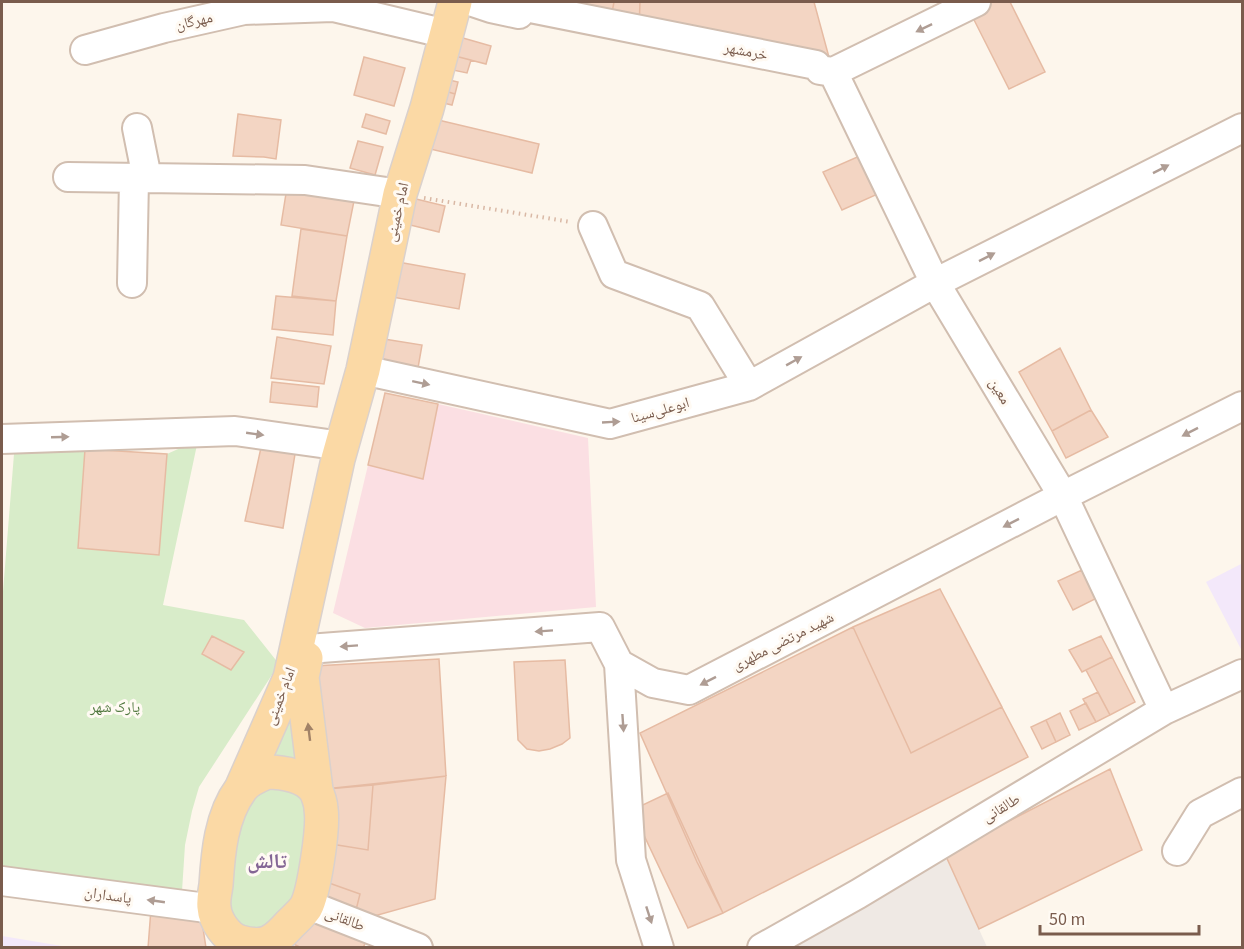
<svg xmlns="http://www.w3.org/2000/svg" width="1244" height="949" font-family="'Source Sans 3','Noto Naskh Arabic',sans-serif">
  <rect width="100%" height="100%" fill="#fdf6ec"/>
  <!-- industrial -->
  <path fill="#efe9e4" d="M945 854 987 947 765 948Z"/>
  <!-- education -->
  <path fill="#f3e8fa" d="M1241 564 1242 567V651L1206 582Z
    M2 936 68 947H74H2Z"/>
  <!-- medical -->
  <path fill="#fbdfe3" d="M438 404 588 438 596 607 365 628 333 613 368 465 423 479Z"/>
  <!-- green -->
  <path fill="#d8ecc9" d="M16 429 85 449 167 454 198 440 163 605 244 620 279 664 199 787 192 811 185 845 182 891 2 867V604Z
    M302 677 316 790 305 908 218 947 217 862Z"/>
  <!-- building -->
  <path fill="#f3d5c3" stroke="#e6bba3" stroke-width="1.5" d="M570 2H614L610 23Z
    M614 2H640L639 29 610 23Z
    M640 2H814L833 72 639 29Z
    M977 2H1010L1045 72 1009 89 967 6Z
    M456 36 491 46 486 64 451 55Z
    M451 55 471 60 467 73 448 69Z
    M364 57 405 68 394 106 354 95Z
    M445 79 458 82 455 94 442 90Z
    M442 90 455 94 452 105 439 102Z
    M238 114 281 120 276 159 264 157 233 156Z
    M366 114 390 121 386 134 362 127Z
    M434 119 539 144 532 173 426 148Z
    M358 141 383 147 375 175 350 168Z
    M871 151 889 189 842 210 823 172Z
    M288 181 356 191 347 236 281 225Z
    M412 198 445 206 439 232 406 224Z
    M301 229 347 236 336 301 292 296Z
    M398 262 465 274 459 309 392 297Z
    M276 296 336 301 333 335 272 329Z
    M277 337 331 346 324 384 271 378Z
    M384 339 422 345 418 368 380 361Z
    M1060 348 1091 410 1052 431 1019 372Z
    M272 382 319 387 317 407 270 402Z
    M385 393 438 404 423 479 368 465Z
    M1091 410 1108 437 1066 458 1052 431Z
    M262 443 290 444 295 454 283 528 245 521Z
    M85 449 167 454 159 555 78 548Z
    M1082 570 1097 598 1073 610 1058 581Z
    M940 589 1028 757 723 913 697 862 640 733 853 627Z
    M940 589 1002 707 911 753 853 627Z
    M212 636 244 652 231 670 202 654Z
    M1101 636 1112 657 1082 672 1069 650Z
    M1112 657 1135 702 1110 715 1086 670Z
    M439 659 446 776 373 785 316 790 314 666Z
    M565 660 570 738 562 744 550 749 539 751 527 749 518 740 514 662Z
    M1098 692 1110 715 1096 722 1083 699Z
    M1086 703 1096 722 1079 730 1070 711Z
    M1060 713 1070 735 1056 742 1046 720Z
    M1046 720 1056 742 1042 749 1031 727Z
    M1110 769 1142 850 979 929 945 854Z
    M446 776 435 899 353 922 307 903 316 790Z
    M373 785 368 850 319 842 316 790Z
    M668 793 723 913 688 928 632 810Z
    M315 878 360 894 353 922 309 897Z
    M151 909 201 915 206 948H148Z
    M302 916 370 932 363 948H302L282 939Z"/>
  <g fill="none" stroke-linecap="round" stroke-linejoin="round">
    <!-- minor casing -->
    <g stroke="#d1beb0" stroke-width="32">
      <path id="minor" d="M473 2 491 8 519 14
        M500 2 816 65 820 70 833 72 976 2
        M85 50 164 28 244 10 333 7 447 34
        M833 72 935 283 1063 496 1164 710
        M137 128 147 178
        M68 177 305 180 400 194
        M593 226 614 274 700 306 749 386
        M132 283 134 179
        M363 370 610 424 749 386 935 283 1242 128
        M2 439 235 431 342 446
        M308 649 600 627 619 664 653 683 689 690 1063 496 1242 406
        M619 664 631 860 659 948
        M1177 851 1200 814 1242 792
        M2 881 214 909
        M306 904 418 948
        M762 948 858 894 1164 710 1242 674"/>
    </g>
    <!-- major casing -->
    <g stroke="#dad1cd" stroke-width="36">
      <path id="major" d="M306 658 302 677 316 790
        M267 772C283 772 307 776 316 791 318 795 321 804 321 809 324 827 314 892 306 907 302 913 295 919 290 924 274 942 265 949 240 942 227 938 215 921 214 907 213 900 215 892 216 885 218 853 221 816 241 789 247 780 258 776 267 772Z
        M242 787 290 678 338 459 363 370 400 194 427 108 455 2"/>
    </g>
    <!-- path -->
    <path stroke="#d9b8a5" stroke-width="4" stroke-dasharray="1.5 4.5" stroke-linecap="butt" d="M424 198 571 222"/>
    <!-- minor -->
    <use href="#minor" stroke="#fff" stroke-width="28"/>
    <!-- major -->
    <use href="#major" stroke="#fbd9a5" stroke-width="33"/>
  </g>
  <!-- one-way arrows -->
  <defs><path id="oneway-solid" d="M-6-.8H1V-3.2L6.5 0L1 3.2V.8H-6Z" transform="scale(1.5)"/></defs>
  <g fill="#af9d94">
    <use href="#oneway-solid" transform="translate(924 28) rotate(154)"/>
    <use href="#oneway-solid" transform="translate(1161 169) rotate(-27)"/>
    <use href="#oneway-solid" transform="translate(987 257) rotate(-27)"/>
    <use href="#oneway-solid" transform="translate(794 361) rotate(-29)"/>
    <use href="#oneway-solid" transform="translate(421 383) rotate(12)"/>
    <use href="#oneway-solid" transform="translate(611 422) rotate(-3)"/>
    <use href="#oneway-solid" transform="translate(1190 432) rotate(153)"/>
    <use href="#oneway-solid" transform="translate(255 434) rotate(8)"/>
    <use href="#oneway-solid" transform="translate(60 437) rotate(-2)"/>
    <use href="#oneway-solid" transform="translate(1011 523) rotate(153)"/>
    <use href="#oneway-solid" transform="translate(544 631) rotate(176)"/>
    <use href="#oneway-solid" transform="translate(349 646) rotate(176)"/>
    <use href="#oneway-solid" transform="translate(708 681) rotate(153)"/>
    <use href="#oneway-solid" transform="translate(623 723) rotate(86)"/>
    <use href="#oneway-solid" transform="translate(156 901) rotate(-172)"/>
    <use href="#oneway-solid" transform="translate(649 915) rotate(72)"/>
  </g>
  <use fill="#a18267" href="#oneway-solid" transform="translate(309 732) rotate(-97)"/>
  <g text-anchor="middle" stroke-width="6" stroke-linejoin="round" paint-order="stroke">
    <!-- street labels -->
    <g font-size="15" fill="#7a5c4d" stroke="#fffaf3">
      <text transform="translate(194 21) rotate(-13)" y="5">مهرگان</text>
      <text transform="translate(746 51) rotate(11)" y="5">خرمشهر</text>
      <text transform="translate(397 212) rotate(-77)" y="5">امام خمینی</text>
      <text transform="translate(1000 391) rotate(59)" y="5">معین</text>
      <text transform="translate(660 410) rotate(-16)" y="5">ابوعلی‌سینا</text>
      <text transform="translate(783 641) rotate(-27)" y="5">شهید مرتضی مطهری</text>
      <text transform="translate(280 696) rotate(-69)" y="5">امام خمینی</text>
      <text transform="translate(1001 808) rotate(-31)" y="5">طالقانی</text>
      <text transform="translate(108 895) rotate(8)" y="5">پاسداران</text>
      <text transform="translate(345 919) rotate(21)" y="5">طالقانی</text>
    </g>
    <!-- park labels -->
    <g font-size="15" fill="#537a41" stroke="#fffaf3">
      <text x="115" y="712">پارک شهر</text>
    </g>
    <!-- district labels -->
    <g font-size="21" font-weight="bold" fill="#846695" stroke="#fffaf3">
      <text x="267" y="868">تالش</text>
    </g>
  </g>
  <!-- border -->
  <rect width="1244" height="949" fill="none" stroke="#7a5c4d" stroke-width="6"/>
  <!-- scale -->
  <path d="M1040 925v9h159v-9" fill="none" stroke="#7a5c4d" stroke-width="3"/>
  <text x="1049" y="925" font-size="18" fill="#7a5c4d" stroke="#fffaf3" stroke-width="4.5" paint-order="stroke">50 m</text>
</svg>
